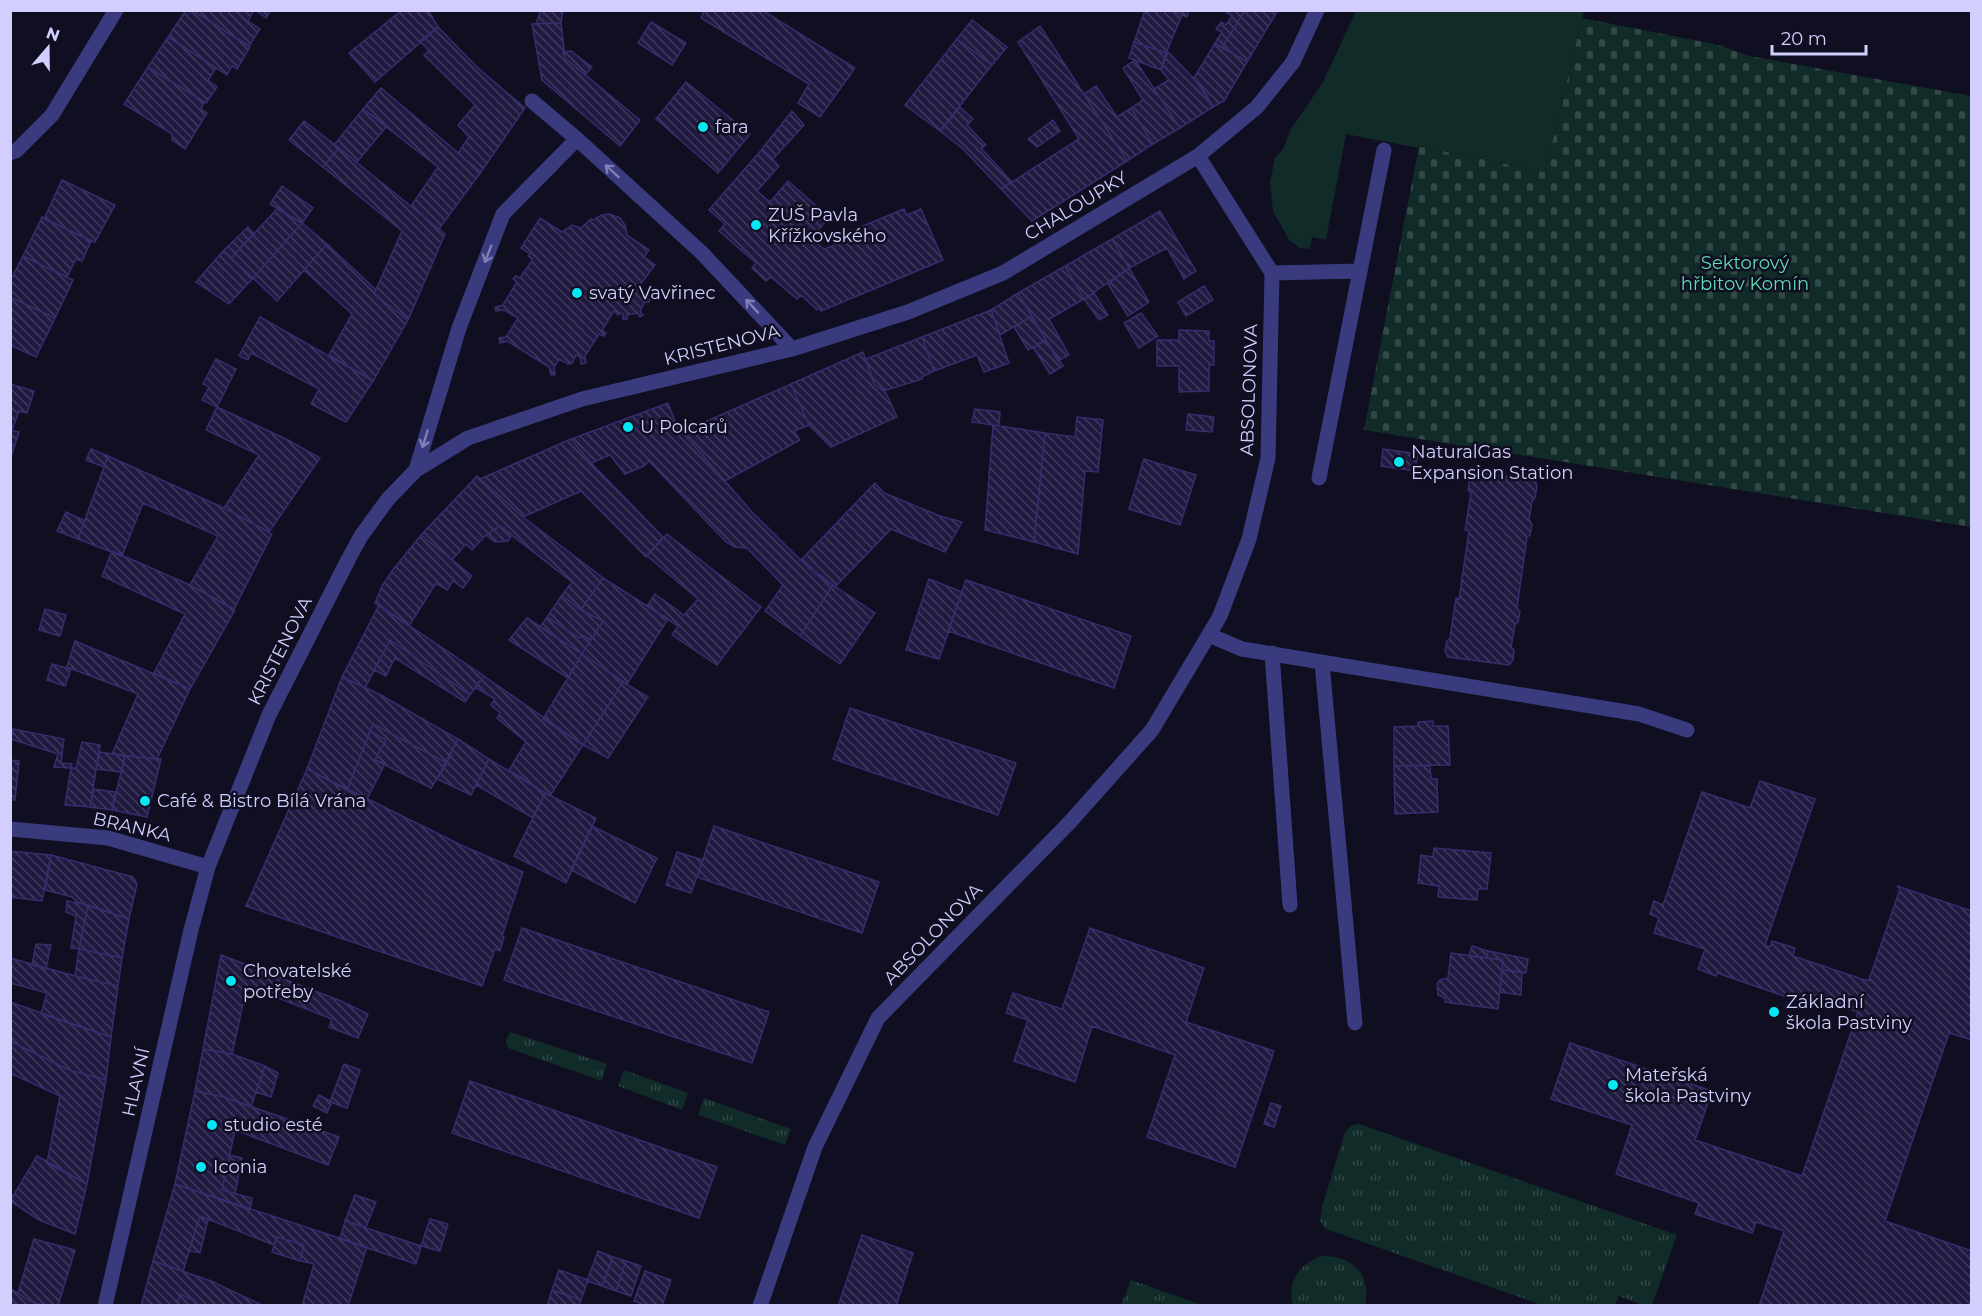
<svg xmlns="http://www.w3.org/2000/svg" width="1982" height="1316" font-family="Montserrat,sans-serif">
  <defs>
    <pattern id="grass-tufts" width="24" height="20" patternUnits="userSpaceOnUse" patternTransform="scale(1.5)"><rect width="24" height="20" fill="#112b28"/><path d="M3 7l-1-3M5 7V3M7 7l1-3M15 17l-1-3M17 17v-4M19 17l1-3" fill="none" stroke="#334948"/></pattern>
    <pattern id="cemetery-stones" width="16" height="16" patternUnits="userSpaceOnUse" patternTransform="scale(1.5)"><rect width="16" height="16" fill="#112b28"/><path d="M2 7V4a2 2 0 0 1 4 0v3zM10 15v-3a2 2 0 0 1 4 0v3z" fill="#334948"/></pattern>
    <pattern id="building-back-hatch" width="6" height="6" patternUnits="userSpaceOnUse" patternTransform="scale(1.5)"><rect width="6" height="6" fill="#201a41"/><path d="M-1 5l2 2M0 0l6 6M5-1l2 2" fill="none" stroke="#403a5e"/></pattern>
  </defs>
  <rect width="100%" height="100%" fill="#100e21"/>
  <!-- grass -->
  <path fill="url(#grass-tufts)" d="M510 1032 607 1064 602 1081 508 1048 506 1040Z
    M624 1070 688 1093 682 1110 618 1086Z
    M704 1098 791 1129 785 1145 698 1115Z
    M1359 1124 1677 1235 1652 1305H1643L1619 1296 1615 1305H1542L1326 1229 1320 1221 1322 1207 1345 1132 1350 1126Z
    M1321 1256C1352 1255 1372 1274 1365 1305H1293C1287 1282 1299 1264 1321 1256Z
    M1131 1280 1202 1305H1121Z"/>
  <!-- cemetery -->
  <path fill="url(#cemetery-stones)" d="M1582 18 1719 45 1749 56 1971 96V527L1364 430 1419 146 1545 172Z"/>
  <!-- park -->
  <path fill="#112b28" d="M1356 11H1584L1545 172 1419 146 1418 148 1346 134 1326 240 1312 237 1310 249 1300 248 1289 240 1273 211 1270 182 1275 158 1283 149 1291 129 1323 82Z"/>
  <!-- building -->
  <path fill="url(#building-back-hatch)" stroke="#362d6d" stroke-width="1.5" d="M186 10H192L250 47 237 69 232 66 227 75 168 37Z
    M192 10H254L248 21 260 29 249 46Z
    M255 10H271L266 18Z
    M402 10H428L438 27 375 82 349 53Z
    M541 10H563L561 23 536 24Z
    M705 10H762L855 68 820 117 798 103 809 84 701 18Z
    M1145 10H1170L1182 15 1166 53 1134 42Z
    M1170 10H1189L1187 17Z
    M1223 10H1245L1222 48 1215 43 1222 32 1216 29 1221 22 1226 25 1232 16Z
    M1245 10H1278L1247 62 1222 48Z
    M972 20 1007 47 992 65 957 39Z
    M651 22 686 43 672 65 638 43Z
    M561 23 565 58 640 120 620 146 542 80 532 24Z
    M1040 26 1127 161 1032 221 1001 189 1079 139 1018 42Z
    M438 27 478 68 525 108 481 172 458 153 469 137 458 125 475 105 424 55 429 51 420 41Z
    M168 37 216 68 208 80 217 87 206 103 148 67Z
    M957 39 992 65 940 131 905 105Z
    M1134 42 1166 53 1161 70 1129 58Z
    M1215 43 1247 62 1224 101 1213 107 1194 78Z
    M571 51 592 67 585 75 565 58 563 52Z
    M1168 52 1202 87 1213 107 1180 128 1154 89 1169 80 1161 70Z
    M1135 60 1180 128 1153 144 1131 108 1143 100 1123 68Z
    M148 67 204 102 201 109 207 113 185 149 172 140V134L124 104Z
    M686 82 750 134 718 173 656 119Z
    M1096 86 1117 117 1131 108 1153 144 1127 161 1084 94Z
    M381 88 481 172 439 229 411 206 438 167 363 109Z
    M960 107 973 119 967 125 986 145 981 148 1012 182 1001 189 962 148 940 131Z
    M363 109 387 126 357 162 334 145Z
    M792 111 804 125 773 159 762 149Z
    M1053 120 1060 131 1037 147 1028 139Z
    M304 121 339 148 323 167 289 140Z
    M339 148 445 234 408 320 374 294 402 231 323 167Z
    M762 149 779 166 757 191 770 202 788 181 829 217 811 239 824 249 849 240 846 233 904 209 907 215 921 209 943 260 821 311 819 308 817 310 801 295 797 299 771 277 766 281 752 268 756 263 719 231 725 224 709 210Z
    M62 180 115 205 95 242 44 219Z
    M282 186 313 208 302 223 270 204Z
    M277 209 302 223 253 278 231 258Z
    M1160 211 1196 271 1184 279 1167 248 1129 268 1112 239Z
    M609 214 620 218 625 225 627 235 649 250 644 257 655 265 640 285 645 299H650L649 302H645L640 311 643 315 640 317 637 313 627 315V319H623V314L620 313 618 315 614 311 602 330 606 333 604 336 599 334 585 356 586 363 581 364 580 357 576 355 572 363 568 364 559 359 554 367 555 375H551L549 367 507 341 500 343 499 338 506 337 518 318 504 310 496 311 495 307 503 305 517 282 513 279 516 276 520 278 533 259 528 256 530 254 521 248 540 218 562 232 572 225 581 228 591 219 593 220 602 215Z
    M42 217 91 241 82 261 76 259 67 277 23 256Z
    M302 223 327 244 277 301 253 278Z
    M248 227 254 234 231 258 223 251Z
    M1112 239 1129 268 1084 299 1065 266Z
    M327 244 376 290 374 294 408 320 373 381 329 355 352 314 304 270Z
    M223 251 253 278 229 304 196 282Z
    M23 256 73 280 55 318 10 297V281Z
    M1065 266 1084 299 1049 319 1069 355 1058 361 1018 293Z
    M1129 268 1149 302 1128 316 1108 284Z
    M1204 286 1213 300 1186 316 1178 302Z
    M1018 293 1032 316 1000 335 991 310Z
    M1094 293 1108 315 1099 320 1084 299Z
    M10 297 55 318 36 357 10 345Z
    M991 310 1009 363 984 372 977 355 934 371 922 337Z
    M1141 313 1158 336 1139 348 1124 323Z
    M1032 316 1046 340 1028 350 1014 327Z
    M260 317 373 381 346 422 311 404 319 389 251 353 248 360 239 356Z
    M1179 330 1209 331V341H1214V365H1209V391L1179 392V366H1157V340H1179Z
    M922 337 934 371 922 377V379L884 391 874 384 866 359Z
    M1046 340 1063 366 1050 374 1033 347Z
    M863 352 874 384 886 393 897 417 831 447 809 425 791 384Z
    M216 359 236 369 217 407 202 400 209 387 203 384Z
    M10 384 34 391 27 413 19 411 12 430H10Z
    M791 384 809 425 794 431 800 440 725 481 682 432Z
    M668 403 677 426 753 513 814 573 833 585 800 636 765 611 783 585 747 548 735 547 726 542 649 461 644 466 625 474 610 455 591 463 571 439Z
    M217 407 288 440 320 458 269 532 224 508 259 455 206 430Z
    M975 409 1000 412 999 426 972 422Z
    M1188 414 1214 417 1212 432 1186 430Z
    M1077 417 1103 420 1098 472 1085 471 1078 554 1034 542 1045 433 1075 437Z
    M993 425 1045 433 1034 542 985 530Z
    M10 430 19 432 10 460Z
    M571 439 591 463 663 537 646 557 581 491 523 517 480 479Z
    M91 449 108 456 104 467 86 460Z
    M1383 449 1418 454 1415 471 1381 466Z
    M108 456 224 508 272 534 234 609 190 585 218 536 143 503 122 556 78 539Z
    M1144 459 1196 475 1180 525 1129 509Z
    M1474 472 1535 480 1537 486 1535 498 1532 501 1529 520 1532 524 1530 535 1527 537 1517 608 1520 612 1518 622 1515 625 1511 647 1514 650 1513 660 1509 665 1448 657 1445 651 1447 641 1450 638 1456 598 1459 599 1469 531 1465 530 1471 493 1468 490 1470 477Z
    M477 476 523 517 603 578 581 610 562 595 572 582 500 526 486 535 472 550 466 544 452 560 421 535Z
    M875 483 884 493 940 516 962 522 945 552 891 529 835 587 801 560Z
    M66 512 85 521 78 539 57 531Z
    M500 526 512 535 508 541 495 542 486 535Z
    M667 534 761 607 717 665 672 635 678 626 647 606 655 594 684 615 698 599 647 556Z
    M421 535 472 576 463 588 453 581 447 590 436 583 409 626 375 603 382 586 392 571Z
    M112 551 190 585 235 610 190 689 154 673 185 614 102 576Z
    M603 578 668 619 627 684 582 654 603 621 581 610Z
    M929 579 962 592 939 659 906 650Z
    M966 580 1131 636 1114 688 948 631Z
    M833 585 875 613 840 664 800 636Z
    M562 595 581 610 603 621 591 640 582 635 579 638 547 617Z
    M379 605 484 676 470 695 390 640 365 688 342 677Z
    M45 609 66 615 60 636 39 630Z
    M547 617 579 638 582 635 591 640 582 654 540 627Z
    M527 618 582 654 568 678 509 640Z
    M390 640 470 695 465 702 395 658 386 676 374 670Z
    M75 641 190 689 157 759 112 754 138 694 67 667Z
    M582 654 623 682 583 745 543 719Z
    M52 664 71 669 65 686 47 680Z
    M484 676 583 745 550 796 509 770 526 742 497 718 500 713 491 705 495 699 475 687Z
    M342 677 379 694 458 739 447 763 373 724 347 790 307 769Z
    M623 682 648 697 608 758 583 745Z
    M850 708 1016 763 998 815 833 759Z
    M1433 721V726H1448L1450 765 1394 766V727L1418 726V722Z
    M373 724 447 763 431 788 375 760 386 740 370 731Z
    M13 729 64 739 61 763 72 764 71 768 54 767 58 754 11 739Z
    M370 731 386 740 375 760 385 764 367 799 347 790Z
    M458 739 489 759 471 795 437 779Z
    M82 742 100 745 90 807 65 805 71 768H76Z
    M100 752 125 756 122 772 96 769Z
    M125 756 161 759 147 817 112 810Z
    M489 759 545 793 533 818 476 785Z
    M10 760 19 761 15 800H10Z
    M1394 766H1430L1431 779H1437L1438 812 1395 814Z
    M307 769 461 845 523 872 502 936 504 937 500 951 495 949 482 986 246 906Z
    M1760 781 1815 799 1765 945 1770 947 1772 941 1795 948 1793 956 1865 980H1869L1900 889 1897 886 1972 911V1040L1949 1033 1885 1221 1972 1251V1306H1759L1784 1231 1756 1222 1752 1233 1695 1214 1699 1203 1616 1174 1632 1125 1551 1099 1570 1043 1712 1091 1695 1140 1802 1176 1858 1012 1816 998 1813 1006 1717 973 1716 976 1698 969 1705 949 1654 933 1659 918 1650 914 1654 901 1663 905 1702 792 1750 808Z
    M94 789 115 792 112 810 90 807Z
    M545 793 596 818 566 883 514 856Z
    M592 826 657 858 635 903 571 870Z
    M714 826 879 882 862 933 697 877Z
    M1434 848 1491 853 1487 889H1478L1477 900 1438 897 1439 886 1418 883 1421 855 1433 857Z
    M10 851 51 855 42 901 10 897Z
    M677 852 703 860 691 893 666 885Z
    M51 855 133 877 137 884 129 919 77 902 72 897 45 890Z
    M67 901 88 905 79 949 71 948 76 916 66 912Z
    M88 905 129 919 122 958 79 949Z
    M522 928 769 1012 752 1063 504 980Z
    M1090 928 1204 968 1186 1022 1274 1051 1235 1167 1147 1137 1175 1055 1092 1026 1075 1082 1014 1061 1028 1020 1006 1013 1013 993 1062 1009Z
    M36 944 51 945 46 969 32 965Z
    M1472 946 1488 951 1487 958 1469 956Z
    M79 949 122 958 118 986 75 976Z
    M1488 951 1528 959 1526 973 1502 970 1503 960 1487 958Z
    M1451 953 1503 960 1498 1009 1445 1002V998L1438 995 1437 984 1440 980 1448 978Z
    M221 955 341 1001 368 1014 358 1038 329 1027 332 1019 247 986 232 1054 203 1049Z
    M10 958 75 976 118 986 111 1037 41 1014 47 993 10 983Z
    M1502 970 1522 972 1521 995 1500 992Z
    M10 1002 111 1037 106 1080 69 1070 10 1041Z
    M10 1041 69 1070 106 1080 87 1184 47 1163 60 1096 10 1073Z
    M203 1049 232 1054 265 1066 251 1107 224 1097 195 1091Z
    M344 1064 360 1070 347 1108 330 1102Z
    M265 1066 278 1073 271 1097 256 1092Z
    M470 1081 717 1167 699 1218 452 1133Z
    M195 1091 224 1097 339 1137 328 1165 235 1130 222 1190 252 1198 250 1210 175 1184Z
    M319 1095 332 1102 327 1113 313 1106Z
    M1271 1103 1281 1106 1274 1127 1264 1124Z
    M230 1155 242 1158 235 1194 222 1190Z
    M37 1156 87 1184 75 1234 39 1220 10 1201Z
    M175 1184 367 1247 348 1306H302L314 1264 300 1261 304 1245 277 1237 274 1245 200 1216 183 1271 153 1261Z
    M355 1195 376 1202 366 1227 345 1221Z
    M200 1216 208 1220 200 1253 189 1251Z
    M430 1219 448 1224 440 1251 421 1246Z
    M345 1221 421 1246 416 1264 340 1239Z
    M862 1235 913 1253 896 1306H838Z
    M277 1237 304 1245 300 1261 272 1252Z
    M34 1239 75 1250 58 1306H44L28 1300 18 1293Z
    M598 1251 613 1257 602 1286 587 1281Z
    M613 1257 626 1261 616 1291 602 1286Z
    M153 1261 211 1281 264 1306H194L195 1301 180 1294 177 1306H141Z
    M626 1261 641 1266 631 1296 616 1291Z
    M559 1270 588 1280 581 1300 552 1290Z
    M645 1271 671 1280 662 1306H648L634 1301Z
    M10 1288 28 1300 44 1306H17L10 1301Z
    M552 1290 581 1300 579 1306H547Z
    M180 1294 195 1301 194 1306H177Z"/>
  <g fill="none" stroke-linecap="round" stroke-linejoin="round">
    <!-- minor -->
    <path stroke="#3a3b7f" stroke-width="15" d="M532 101 577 139
      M10 153 16 151 52 115 116 10
      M1272 273 1360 271
      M416 470 459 328 503 214 577 139 702 253 792 349
      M1319 478 1384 150
      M1209 635 1242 649 1639 714 1687 730
      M1272 653 1290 905
      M1322 663 1355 1023
      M10 829 108 838 208 867
      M105 1306 191 930 208 867 269 715 349 558 361 536 388 499 416 470 468 438 582 399 792 349 908 312 1003 273 1198 156 1257 107 1293 62 1317 10
      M760 1306 815 1147 878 1018 1070 822 1152 730 1220 616 1249 539 1268 458 1272 273 1198 156"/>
  </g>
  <!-- one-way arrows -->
  <defs><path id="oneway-shaft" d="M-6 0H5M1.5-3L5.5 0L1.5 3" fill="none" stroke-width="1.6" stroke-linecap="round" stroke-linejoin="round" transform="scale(1.5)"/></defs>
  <g stroke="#7e7eb8">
    <use href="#oneway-shaft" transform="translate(612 171) rotate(-138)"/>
    <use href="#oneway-shaft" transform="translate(488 254) rotate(111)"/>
    <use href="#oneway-shaft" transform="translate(752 306) rotate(-133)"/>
    <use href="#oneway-shaft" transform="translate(425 439) rotate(107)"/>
  </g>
  <!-- markers -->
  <g fill="#06e7f3" stroke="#100e21" stroke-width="2">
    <circle cx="703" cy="127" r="6"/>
    <circle cx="756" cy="225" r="6"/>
    <circle cx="577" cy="293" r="6"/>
    <circle cx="628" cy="427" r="6"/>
    <circle cx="1399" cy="462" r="6"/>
    <circle cx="145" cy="801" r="6"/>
    <circle cx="231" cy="981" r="6"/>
    <circle cx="1774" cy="1012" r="6"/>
    <circle cx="1613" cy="1085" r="6"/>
    <circle cx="212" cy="1125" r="6"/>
    <circle cx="201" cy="1167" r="6"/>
  </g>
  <g text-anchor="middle" stroke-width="5" stroke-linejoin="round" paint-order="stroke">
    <!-- poi labels -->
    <g font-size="18" fill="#d2cffe" stroke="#100e21" text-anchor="start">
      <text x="715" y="133">fara</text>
      <text x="768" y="221">ZUŠ Pavla<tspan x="768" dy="21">Křížkovského</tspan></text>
      <text x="589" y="299">svatý Vavřinec</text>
      <text x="640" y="433">U Polcarů</text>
      <text x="1411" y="458">NaturalGas<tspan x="1411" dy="21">Expansion Station</tspan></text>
      <text x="157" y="807">Café &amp; Bistro Bílá Vrána</text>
      <text x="243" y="977">Chovatelské<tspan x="243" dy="21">potřeby</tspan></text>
      <text x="1786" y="1008">Základní<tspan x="1786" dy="21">škola Pastviny</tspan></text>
      <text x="1625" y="1081">Mateřská<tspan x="1625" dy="21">škola Pastviny</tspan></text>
      <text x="224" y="1131">studio esté</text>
      <text x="213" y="1173">Iconia</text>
    </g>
    <!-- street labels -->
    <g font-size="18" fill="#d2cffe" stroke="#100e21">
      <text transform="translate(1076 206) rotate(-31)" y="6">CHALOUPKY</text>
      <text transform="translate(722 345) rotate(-14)" y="6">KRISTENOVA</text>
      <text transform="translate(1249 390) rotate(-88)" y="6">ABSOLONOVA</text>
      <text transform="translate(280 651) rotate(-63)" y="6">KRISTENOVA</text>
      <text transform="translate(132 827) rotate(13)" y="6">BRANKA</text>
      <text transform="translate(933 934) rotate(-46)" y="6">ABSOLONOVA</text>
      <text transform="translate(136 1082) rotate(-77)" y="6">HLAVNÍ</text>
    </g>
    <!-- park labels -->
    <g font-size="18" fill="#5ddcb5" stroke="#100e21">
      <text x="1745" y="269">Sektorový<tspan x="1745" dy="21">hřbitov Komín</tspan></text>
    </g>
  </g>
  <!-- border -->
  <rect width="1982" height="1316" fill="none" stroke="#d2cffe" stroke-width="24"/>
  <!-- north arrow -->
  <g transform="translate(48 48) rotate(20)" stroke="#100e21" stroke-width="4.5" paint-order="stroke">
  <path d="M0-4.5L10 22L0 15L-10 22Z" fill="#d2cffe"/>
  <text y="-9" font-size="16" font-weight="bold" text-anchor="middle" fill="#d2cffe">N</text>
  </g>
  <!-- scale -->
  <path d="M1772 45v9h94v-9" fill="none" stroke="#d2cffe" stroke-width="3"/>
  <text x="1781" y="45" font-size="18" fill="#d2cffe" stroke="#100e21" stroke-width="4.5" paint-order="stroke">20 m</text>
</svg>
